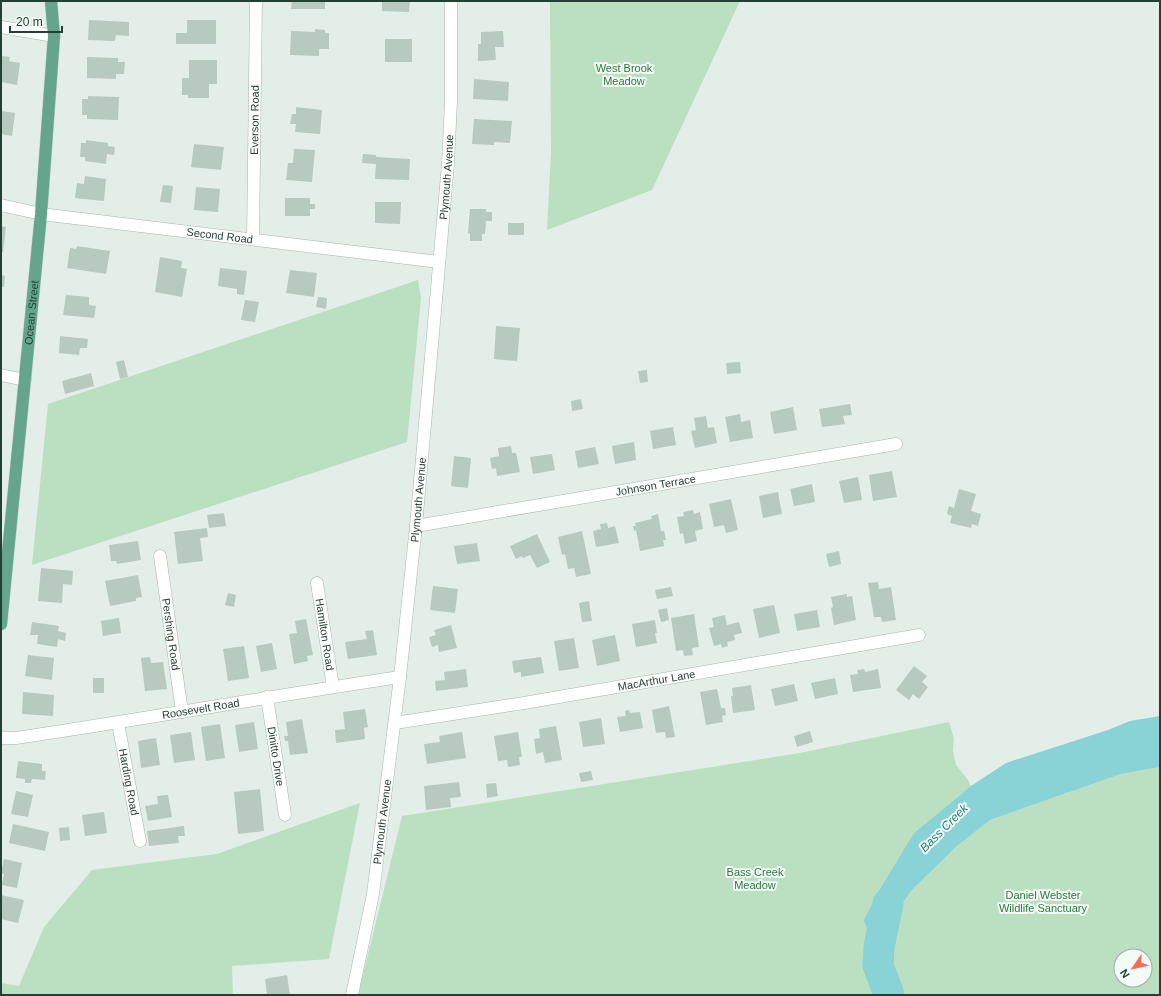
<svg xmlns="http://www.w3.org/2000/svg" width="1161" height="996" font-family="Arial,sans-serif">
  <rect width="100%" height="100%" fill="#e3eee8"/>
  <!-- green -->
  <path fill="#bbdfc1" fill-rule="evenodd" d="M550 1H740L652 190 547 230 551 152Z
    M418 280 421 298 407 442 32 565 48 404Z
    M949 722 954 738 953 751 956 765 968 780 971 786 914 833 889 947 897 911 912 890 957 846 990 820 1121 774 1160 767V995H358L402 816 800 753ZM1121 956H1145V980H1121Z
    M360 803 329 959 232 966 233 995H1V983L19 986 44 927 92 870 217 854Z"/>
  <!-- water -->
  <path fill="#89d2d5" d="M1160 716V767L1121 774 990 820 957 846 912 890 897 911 889 947H879L870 938 864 920 877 894 914 833 971 786 1006 763 1108 730 1130 721Z"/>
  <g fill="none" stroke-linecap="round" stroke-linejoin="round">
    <!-- river -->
    <path stroke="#89d2d5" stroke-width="31" d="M888 904 879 947 878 965 889 995"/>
  </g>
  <!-- building -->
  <path fill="#b8c9c0" d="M292 1H325V9H291Z
    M382 1H410L409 12 382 11Z
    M89 20 129 22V36L116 35 115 41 88 40Z
    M187 20H216V44H176V33H187Z
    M315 29 325 30V33H329V49H319V56L290 55 291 31 315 32Z
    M503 31 504 47H495L496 60 478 61V44H481V32Z
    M385 39H412V62H385Z
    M1 56 10 57 9 61 20 63 17 85 1 82Z
    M87 57 118 58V62H125L124 74H116V79L87 78Z
    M189 60H217V84H209V98H188V95H182V78H189Z
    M474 79 509 82 508 101 473 99Z
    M88 96 119 97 118 120 87 119V115H82V99H88Z
    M296 107 322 110 320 134 295 132 296 124H290L292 114H296Z
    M1 111 15 113 12 136 1 134Z
    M474 119 512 121 510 143 494 142V145L472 144Z
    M86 140 108 143V146L115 147 114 155 107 154 106 164 85 161V157H80L81 143H86Z
    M194 144 224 147 221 170 191 167Z
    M294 149 315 150 312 182 286 180 288 163H293Z
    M363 154 376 155V157L410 159 409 180 375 179 376 164 362 163Z
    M85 176 106 179 104 201 75 198 77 183 84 184Z
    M163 185 173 186 171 203 160 202Z
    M196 187 220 189 218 212 194 210Z
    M285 198H310V204H315V209H310V216H285Z
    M375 202H401L400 224 375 223Z
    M470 209H486V212H492V221H486L485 234H482V241H470V234L468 233Z
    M508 223H524V235H508Z
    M1 226 6 227 3 252H1Z
    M77 246 110 251 106 274 67 268 70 248 76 249Z
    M160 257 182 261 181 268 187 269 182 297 155 292Z
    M220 268 247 271 244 295 237 294V289L218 286Z
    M290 270 317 273 314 297 286 293Z
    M1 275 5 276 4 287H1Z
    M66 295 89 297V305L96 306 94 318 63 315Z
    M318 297 327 298 326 309 316 307Z
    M245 300 259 302 255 322 241 320Z
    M496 326 520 328 517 361 494 359Z
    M60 336 88 339 87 348H80L79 355 59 353Z
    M124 360 128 377 120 379 116 362Z
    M740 362 741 373 727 374 726 363Z
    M647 370 648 382 640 383 638 371Z
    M91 373 94 386 65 394 62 381Z
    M581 399 583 409 572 411 571 401Z
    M850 404 852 415 843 416 845 424 822 427 819 409Z
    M793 407 797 430 774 434 770 412Z
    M740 414 741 422 750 420 753 438 730 442 725 417Z
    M706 416 708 428 714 427 717 443 695 448 691 431 696 430 694 418Z
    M673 427 676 445 653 449 650 431Z
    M634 442 636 460 615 464 612 446Z
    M511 446 512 453H516L520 472 497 476 496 468 492 469 490 458 499 456 498 448Z
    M595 447 599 464 578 468 575 451Z
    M552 454 555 470 533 474 530 457Z
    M454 456 471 458 468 488 451 486Z
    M892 471 897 497 873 501 869 475Z
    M858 477 862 500 844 503 839 481Z
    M812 484 815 502 794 506 790 489Z
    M959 489 976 494 971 511 981 514 978 526 972 524 971 528 950 523 952 516 947 514 949 506 954 508Z
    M778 492 782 514 763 518 759 496Z
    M731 499 738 530 726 533 724 525 714 527 709 504Z
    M693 510 694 514 700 512 703 529 695 531 697 541 685 544 683 533 680 534 677 517 684 516 683 512Z
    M224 513 226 526 209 528 207 515Z
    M658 514 661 531H664L666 540H663L664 546 640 551 636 530 634 531 633 526H636L635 523 652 519 651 516Z
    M607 523 608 528 615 526 619 543 596 547 593 531 601 529 600 524Z
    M207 528 208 537 200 538 203 561 178 564 174 532Z
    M582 531 591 574 576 577 574 568 568 569 565 554 562 555 558 537Z
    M537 534 550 562 537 568 530 555 523 558 522 556 516 559 510 546Z
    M138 541 141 560 117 564 116 561H111L109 545Z
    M477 543 480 561 457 564 454 546Z
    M839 551 841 564 829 567 826 554Z
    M41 568 73 571 72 585 63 584 62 603 38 601Z
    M138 575 142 597 136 598V601L110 606 105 581Z
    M878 582 879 589 891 587 896 620 882 622 881 617H874L868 583Z
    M433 586 458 589 455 613 430 610Z
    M671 587 673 596 657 599 655 590Z
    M228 593 236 595 234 607 225 605Z
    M847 594V597L852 596 856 620 834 625 831 608 833 607 831 597Z
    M589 601 592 621 582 622 579 603Z
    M774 605 780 633 759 638 753 609Z
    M667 608 669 620 661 622 658 610Z
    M817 610 820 627 797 631 794 614Z
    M694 614 699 647 692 648 693 655 684 656 683 650 676 651 671 618Z
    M725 615 727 625 739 622 742 633 734 635 735 640 727 642 728 646 722 648 721 644 714 646 709 628 714 627 712 618Z
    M119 618 121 633 103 636 101 621Z
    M306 619 313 655 307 656 308 661 294 664 289 634 297 633 295 621Z
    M655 620 657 633H655L657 643 636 647 632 624Z
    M32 622 59 626 58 631 66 633 65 641 58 639 57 647 37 644 38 635H30Z
    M451 625 457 648 439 652 438 645 432 647 429 637 436 635 434 630Z
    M373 630 377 655 348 659 345 642 367 639 365 631Z
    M615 635 620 661 597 666 592 640Z
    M574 638 579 668 559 671 554 641Z
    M272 643 277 669 261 672 256 646Z
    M244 646 249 678 228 681 223 649Z
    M28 655 54 658 52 680 25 676Z
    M150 657 151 663 163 662 167 689 145 691 141 658Z
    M541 657 544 673 521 677V672L514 673 512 661Z
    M914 666 927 676 922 682 928 687 919 699 913 694 909 700 896 690Z
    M466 669 468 687 436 691 435 681 445 680 444 672Z
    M864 669 865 672 878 669 881 688 853 692 850 675 858 674 857 670Z
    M93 678H104V693H93Z
    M835 678 838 694 815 699 811 683Z
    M794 684 798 701 775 706 771 689Z
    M751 685 755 710 733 713 731 696H733L732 688Z
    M717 689 721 708H725L726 715 722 716 723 722 706 725 700 692Z
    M23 692 54 695 53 716 22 714Z
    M669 706 675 737 666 738 665 732 656 733 652 710Z
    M365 709 368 727 364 728 365 739 336 743 335 730 345 729 343 712Z
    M629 710 630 713 640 712 643 728 620 732 617 717 626 716 625 711Z
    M601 718 605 744 583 747 579 722Z
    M302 719 308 753 290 755 288 741H285L284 736H288L286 722Z
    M254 722 258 749 239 752 235 725Z
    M220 724 225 758 206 761 201 727Z
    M556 726 562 760 545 763 543 752 536 754 534 739 540 738 539 729Z
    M810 731 813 742 797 747 794 736Z
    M191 732 195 760 174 763 170 735Z
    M462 732 466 758 427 764 424 744 440 742 439 736Z
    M518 732 522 757H519L520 765 508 767 507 760 498 761 494 736Z
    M156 738 160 765 141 768 138 741Z
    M18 761 42 764V771H46L45 780 32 779 31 783H25V779L16 778Z
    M591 771 593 780 581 782 579 773Z
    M459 782 461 797 450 798 451 807 426 810 424 786Z
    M496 783 498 796 487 798 486 784Z
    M260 789 264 831 238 834 234 792Z
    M16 791 33 795 28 817 11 814Z
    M168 795 172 817 148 821 145 806 158 804 157 796Z
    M104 812 107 833 85 836 82 815Z
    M13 824 49 832 45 851 9 843Z
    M184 826 185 836H178L179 843 149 846 147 831Z
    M69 827 70 840 60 841 59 828Z
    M4 859 22 863 17 888 2 885 4 874 1 873Z
    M1 895 24 900 18 923 1 919Z
    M287 975 290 995H267L265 979Z"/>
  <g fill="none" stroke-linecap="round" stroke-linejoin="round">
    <!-- minor casing -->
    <g stroke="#a5b6ae" stroke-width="13">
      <g id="minor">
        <path d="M1 27 54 36"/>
        <path id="s1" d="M1 205 41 214 439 262"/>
        <path id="s2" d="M253 239 256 1"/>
        <path d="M1 375 25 380"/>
        <path id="s3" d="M416 526 896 444"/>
        <path id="s4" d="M160 556 182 712"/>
        <path id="s5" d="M317 583 333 687"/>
        <path id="s6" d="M267 697 285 815"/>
        <path id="s7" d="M118 723 140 841"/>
        <path id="s8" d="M395 723 524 703 919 635"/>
        <path id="s9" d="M1 738H16C144 719 272 696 400 677"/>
        <path id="s10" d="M352 995 373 894 400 677 416 526 448 164 451 101V1"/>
      </g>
    </g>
    <!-- major casing -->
    <g stroke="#c1cac6" stroke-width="13">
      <g id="major">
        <path id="s11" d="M1 624 41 214 54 36 51 1"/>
      </g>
    </g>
    <!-- minor -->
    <use href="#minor" stroke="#fff" stroke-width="12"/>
    <!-- major -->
    <use href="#major" stroke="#66a58d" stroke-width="12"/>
  </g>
  <g text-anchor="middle" stroke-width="4" stroke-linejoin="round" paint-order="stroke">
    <!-- park labels -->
    <g font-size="11" fill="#2a793f" stroke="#f4faf6">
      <text x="624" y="72">West Brook<tspan x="624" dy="13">Meadow</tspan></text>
      <text x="755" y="876">Bass Creek<tspan x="755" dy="13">Meadow</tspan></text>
      <text x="1043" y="899">Daniel Webster<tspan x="1043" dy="13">Wildlife Sanctuary</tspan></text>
    </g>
    <!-- street labels -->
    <g font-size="11" fill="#224034" stroke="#f4faf6">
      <text dy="4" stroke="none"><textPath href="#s2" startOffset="119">Everson Road</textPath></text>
      <text dy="4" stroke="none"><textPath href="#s10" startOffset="824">Plymouth Avenue</textPath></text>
      <text dy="4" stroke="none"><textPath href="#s1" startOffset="221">Second Road</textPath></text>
      <text dy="4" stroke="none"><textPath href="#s11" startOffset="313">Ocean Street</textPath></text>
      <text dy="4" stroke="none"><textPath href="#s3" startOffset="243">Johnson Terrace</textPath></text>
      <text dy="4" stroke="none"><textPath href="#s10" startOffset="500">Plymouth Avenue</textPath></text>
      <text dy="4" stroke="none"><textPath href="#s4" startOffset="79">Pershing Road</textPath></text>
      <text dy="4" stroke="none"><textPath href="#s5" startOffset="52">Hamilton Road</textPath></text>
      <text dy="4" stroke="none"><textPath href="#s8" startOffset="265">MacArthur Lane</textPath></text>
      <text dy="4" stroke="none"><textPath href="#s9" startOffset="202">Roosevelt Road</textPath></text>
      <text dy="4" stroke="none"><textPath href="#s6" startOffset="60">Dinitto Drive</textPath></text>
      <text dy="4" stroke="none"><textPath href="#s7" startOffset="60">Harding Road</textPath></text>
      <text dy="4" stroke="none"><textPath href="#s10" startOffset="176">Plymouth Avenue</textPath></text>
    </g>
    <!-- water labels -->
    <g font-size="12" font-style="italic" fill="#197a7f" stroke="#f4faf6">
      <text transform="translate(944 828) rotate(-45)" y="4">Bass Creek</text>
    </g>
  </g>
  <!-- border -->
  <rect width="1161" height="996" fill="none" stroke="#224034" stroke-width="4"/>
  <!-- north arrow -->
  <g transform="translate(1133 968) rotate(236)"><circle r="19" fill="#f4faf6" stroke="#a0b0a8"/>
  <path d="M0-3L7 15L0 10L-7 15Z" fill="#f76c57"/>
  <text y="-6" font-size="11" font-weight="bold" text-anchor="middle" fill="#224034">N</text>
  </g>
  <!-- scale -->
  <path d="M10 26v6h52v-6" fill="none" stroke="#224034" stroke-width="2"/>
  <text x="16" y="26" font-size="12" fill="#224034" stroke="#f4faf6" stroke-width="3" paint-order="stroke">20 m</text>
</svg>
